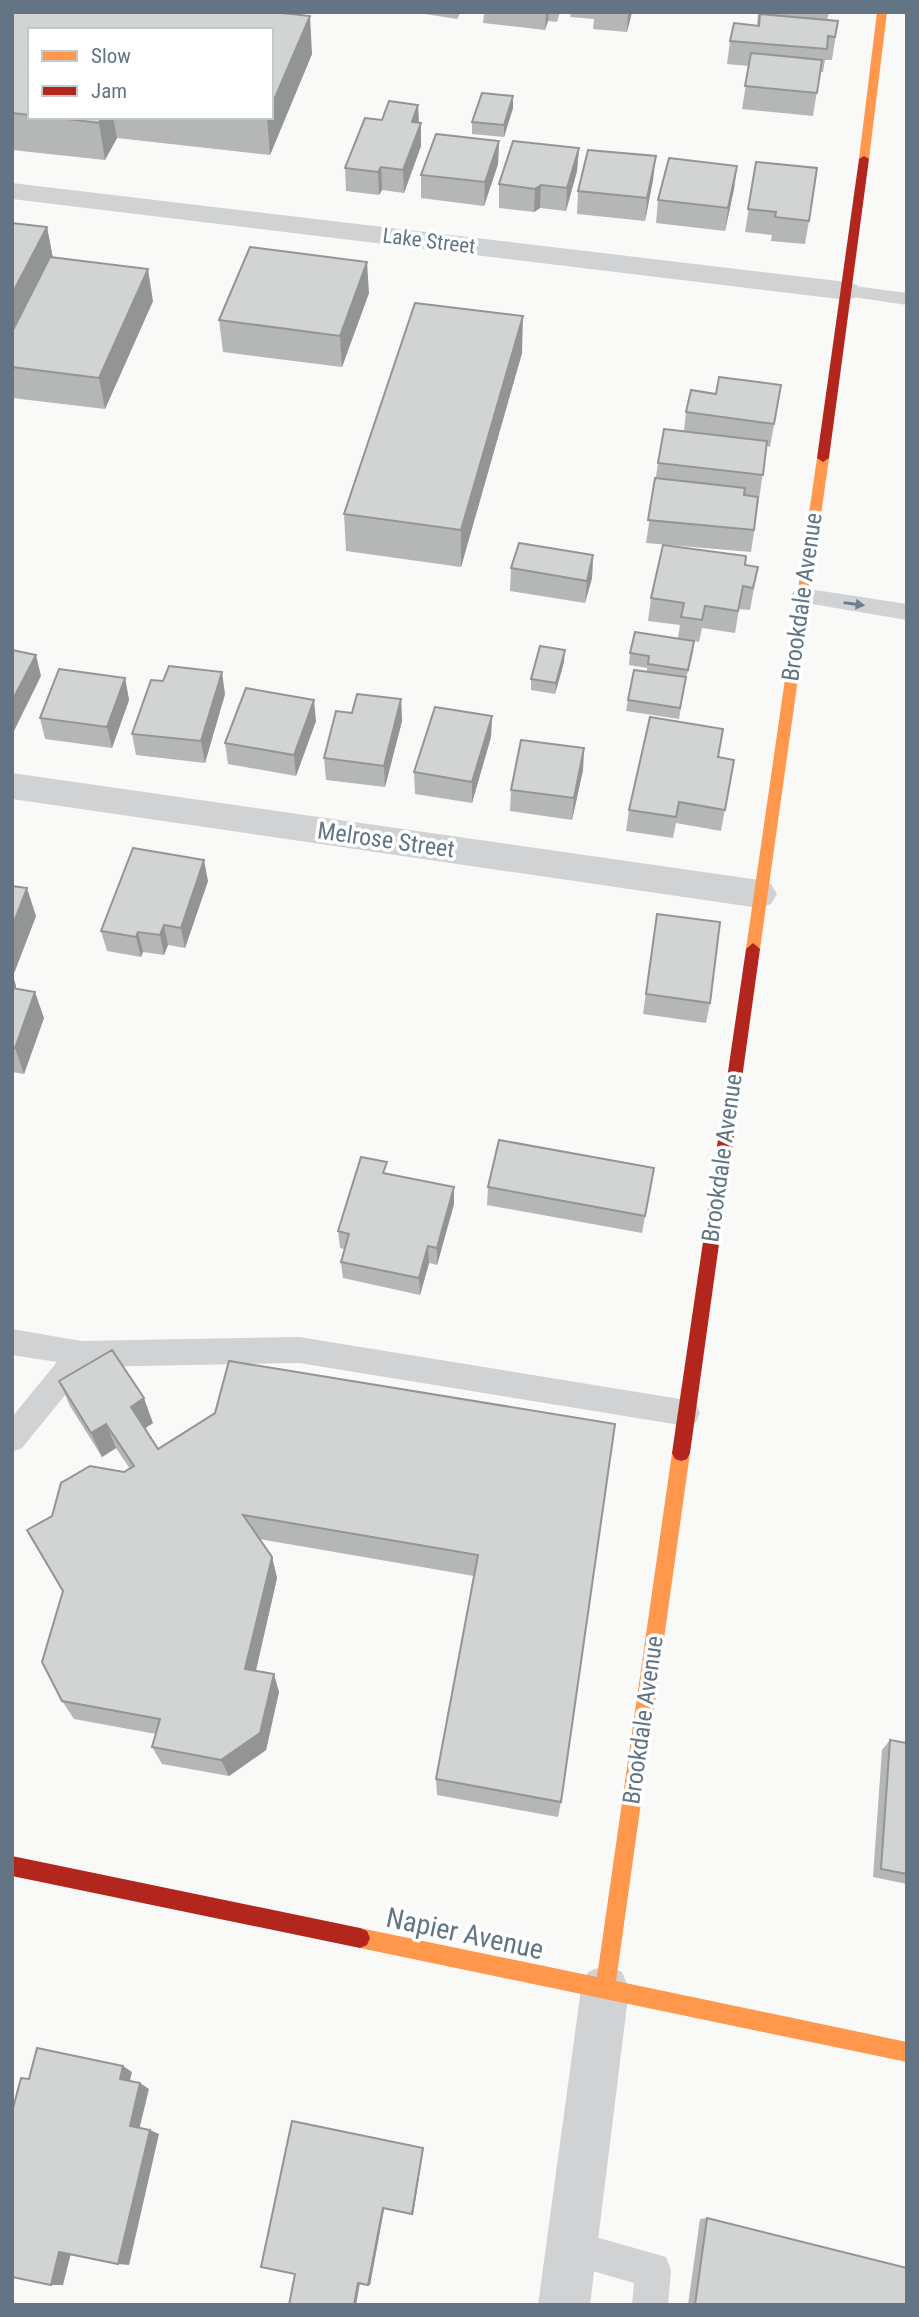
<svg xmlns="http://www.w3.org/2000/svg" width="919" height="2317" font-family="'Roboto Condensed',sans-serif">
  <rect width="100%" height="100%" fill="#f9f9f8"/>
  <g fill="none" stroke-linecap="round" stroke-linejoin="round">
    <!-- lane -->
    <path fill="#d1d2d3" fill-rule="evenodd" d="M847 285 907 293V305L840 295 838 291Z
      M802 588 907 604V620L794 601 791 596 794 591Z
      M12 1329 81 1341 299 1337 686 1400 696 1404 700 1413 696 1422 686 1426 299 1363 88 1367 22 1448 12 1452V1417L57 1362 12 1355Z
      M571 2230 666 2257 671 2270 668 2305H632L634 2283 558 2261 553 2248 558 2235Z"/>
    <!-- street -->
    <path fill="#d1d2d3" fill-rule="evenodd" d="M12 183 847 282 857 285 861 291 857 297 847 300 12 199Z
      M12 773 759 880 771 884 777 894 771 904 759 908 12 799Z
      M605 1965 622 1972 629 1989 590 2305H538L581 1989 588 1972Z"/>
    <!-- slow -->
    <path fill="#ff974d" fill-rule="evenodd" d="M877 12H887L869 159 864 162 859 159Z
      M823 454 829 458 760 949 753 955 746 949 817 458Z
      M681 1445 687 1447 690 1453 616 1981 907 2042V2062L360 1948 353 1945 350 1938 353 1931 360 1928 597 1977 672 1453 675 1447Z"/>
    <!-- jam -->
    <path fill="#b3261e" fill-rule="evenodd" d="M864 156 869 159 829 458 823 462 817 458 859 159Z
      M753 943 760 949 690 1453 687 1459 681 1461 675 1459 672 1453 746 949Z
      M12 1856 360 1928 367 1931 370 1938 367 1945 360 1948 12 1876Z"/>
  </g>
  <!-- wall -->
  <path fill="#b5b6b6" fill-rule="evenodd" d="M12 12 312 54 270 155 117 138 105 160 12 150ZM30 30 271 117H30Z
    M412 12H461L457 19Z
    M477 12H560L557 22 548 21 545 30 483 23 484 14 477 13Z
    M571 12H632L627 32 593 29 594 19 570 17Z
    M758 12H829L827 20 838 21 832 60H825L823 72H820L813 116 742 109 749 66 727 64 730 41 757 25Z
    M418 105 419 123H421V146L404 193 382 190 379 195 346 191 345 168 382 120Z
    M513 108 504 137 472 134V122Z
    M499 141 498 164 484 206 421 198V175Z
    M579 148 577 171 566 211 540 208 534 212 499 208V184Z
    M756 162 809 221 805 244 771 241 772 235 745 232Z
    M737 166 734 189 725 231 656 223 658 200Z
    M653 180 645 221 577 214 578 191Z
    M12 223 47 227 53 258 153 301 105 409 12 398Z
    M369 293 342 367 223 352 219 320Z
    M522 353 461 567 346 551 344 514Z
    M781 385 770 447 767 446 751 552 646 543 658 463 684 431 686 412Z
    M593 555 592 578 585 603 510 591 511 568Z
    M758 567 750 610 739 609 735 633 702 628 699 642 694 641 693 653 685 682 679 719 626 711 628 700 647 672V668L629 665 630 653 678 638 680 625 648 621 651 598Z
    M564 662 555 694 531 690V679Z
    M125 678 129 700 112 748 45 739 40 718Z
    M225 694 205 763 136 755 132 734Z
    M401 699 402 721 385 787 326 780 324 758 352 713Z
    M492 716 491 737 472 803 415 794 414 772Z
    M316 721 296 776 228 764 225 743Z
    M584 748 583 770 572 820 510 811 511 790Z
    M718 757 734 760 721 831 676 823 673 838 626 831 629 810Z
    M208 881 185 948 168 945 164 955 143 952 141 957 107 951 101 931Z
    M12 886 36 916 13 976 16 986V989L44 1018 24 1074 12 1072Z
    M657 914 710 1003 706 1023 643 1014Z
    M654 1168 642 1233 487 1205 488 1187Z
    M387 1174 454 1187V1204L437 1265 429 1263 420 1295 343 1278 341 1262 344 1249 340 1248 338 1231Z
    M59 1381 153 1423 145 1428 158 1449 615 1424 561 1802 558 1817 437 1795 436 1779 474 1576 259 1539 272 1557 277 1578 256 1671 279 1692 266 1750 229 1776 162 1764 152 1747 156 1734 74 1719 62 1701 63 1591 52 1516 130 1469 116 1448 102 1457 70 1406Z
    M890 1740 907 1743V1884L873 1877 882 1750Z
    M423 2148V2151L413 2215 384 2209 370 2285 360 2284 289 2305Z
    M707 2218 907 2305H688L700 2219Z"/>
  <!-- shaded-wall -->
  <path fill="#939494" d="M546 12H549L548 21 545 30Z
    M628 12H632L627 32Z
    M310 16 312 54 270 155 267 117H271V107Z
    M513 96V108L504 137V125Z
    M418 105 419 128 412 122Z
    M102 117H113L117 138 105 160 99 123Z
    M421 123V146L404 193 403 170Z
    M499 141 498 164 484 206 485 182Z
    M579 148 577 171 566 211 567 188Z
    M656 156 653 180 645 221 647 198Z
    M737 166 734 189 725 231 728 208Z
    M381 167 382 190 379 195 378 172Z
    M541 185 540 208 534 212 535 189Z
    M47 227 53 259 12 340V294Z
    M367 262 369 293 342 367 340 336Z
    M148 269 153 301 105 409 99 378Z
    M523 316 522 353 461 567V530Z
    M593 555 592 578 585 603 587 581Z
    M565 650 564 662 555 694 556 683Z
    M36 655 41 676 13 733 12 730V701Z
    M222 672 225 694 205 763 201 741Z
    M125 678 129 700 112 748 107 727Z
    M401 699 402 721 385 787 384 766Z
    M314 700 316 721 296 776 294 755Z
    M492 716 491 737 472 803V782Z
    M584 748 583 770 572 820 574 798Z
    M204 860 208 881 185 948 181 928Z
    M27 888 36 916 13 976 16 986 12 997V927Z
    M164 925 168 945 164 955 160 935Z
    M138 932 143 952 141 957 136 937Z
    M35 992 44 1018 24 1074 15 1048Z
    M454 1187V1204L437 1265V1248Z
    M428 1246 429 1263 420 1295 419 1278Z
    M144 1398 153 1423 141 1431 131 1407Z
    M106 1424 116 1448 102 1457 91 1433Z
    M272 1557 277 1578 252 1687 245 1669Z
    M274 1674 279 1692 266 1750 229 1776 221 1760Z
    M123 2066 132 2072 129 2085 120 2079Z
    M140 2083 149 2089 139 2130 130 2126Z
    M150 2130 159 2134 129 2265 118 2264Z
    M423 2148V2151L413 2215 412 2214Z
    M383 2208 384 2209 370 2285H368Z
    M59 2252 71 2253 63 2285H51Z
    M358 2283H360L356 2305H354Z"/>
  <!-- building -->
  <path fill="#d2d4d4" stroke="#939494" stroke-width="2" d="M12 12H273L310 16 271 107V30H30V115L12 113Z
    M760 14 838 21 835 37 828 36 827 49 730 41 734 23 759 26Z
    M751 53 822 60 817 93 745 86Z
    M482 93 513 96 504 125 472 122Z
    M389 101 418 105 412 122 421 123 403 170 381 167 378 172 345 168 365 118 382 120Z
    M51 117H102L99 123Z
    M436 134 499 141 485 182 421 175Z
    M513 141 579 148 567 188 541 185 535 189 499 184Z
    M588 150 656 156 647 198 578 191Z
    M669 158 737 166 728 208 658 200Z
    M756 162 817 168 809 221 775 217 776 212 748 209Z
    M12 223 47 227 12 294Z
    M250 247 367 262 340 336 219 320Z
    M50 257 148 269 99 378 12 367V332Z
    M415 303 523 316 461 530 344 514Z
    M719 377 781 385 774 424 686 412 691 390 716 394Z
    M664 429 767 441 763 475 658 463Z
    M655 478 745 488 744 495 758 497 754 530 648 520Z
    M519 543 593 555 587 581 511 568Z
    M663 545 746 556 745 565 758 567 753 588 743 586 738 611 705 606 702 620 681 617 684 603 651 598Z
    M635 632 694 641 688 670 648 664 649 656 630 653Z
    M540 646 565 650 556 683 531 679Z
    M12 650 36 655 12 701Z
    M169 666 222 672 201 741 132 734 151 680 163 681Z
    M59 669 125 678 107 727 40 718Z
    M634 670 686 677 680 708 628 700Z
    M246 688 314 700 294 755 225 743Z
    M357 694 401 699 384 766 324 758 336 711 352 713Z
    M435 707 492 716 472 782 414 772Z
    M650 717 723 729 718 757 734 760 725 810 679 802 676 817 629 810Z
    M521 740 584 748 574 798 511 790Z
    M133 848 204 860 181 928 164 925 160 935 138 932 136 937 101 931Z
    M12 886 27 888 12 927Z
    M657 914 720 922 710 1003 646 994Z
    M12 988 35 992 15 1048H12Z
    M499 1140 654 1168 645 1216 488 1187Z
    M361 1157 387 1162 383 1173 454 1187 437 1248 428 1246 419 1278 341 1262 349 1234 338 1231Z
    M112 1350 144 1398 131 1407 158 1449 215 1413 229 1361 615 1424 561 1802 436 1779 478 1555 243 1515 272 1557 245 1669 274 1674 260 1733 221 1760 152 1747 160 1719 62 1701 42 1662 63 1591 27 1530 52 1516 61 1483 90 1466 124 1472 134 1466 106 1424 91 1433 59 1381Z
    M890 1740 907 1743V1874L881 1869Z
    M37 2048 123 2066 120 2079 140 2083 130 2126 150 2130 118 2264 59 2252 51 2285 12 2277V2112L21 2078 29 2079Z
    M292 2121 423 2148 412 2214 383 2208 368 2285 358 2283 354 2305H289L295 2274 261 2267Z
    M707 2218 907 2268V2305H695Z"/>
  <!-- one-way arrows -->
  <defs><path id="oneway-solid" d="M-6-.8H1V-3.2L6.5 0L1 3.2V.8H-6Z" transform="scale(1.75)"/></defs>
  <use fill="#6e7e8c" href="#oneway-solid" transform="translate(854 604) rotate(8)"/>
  <g text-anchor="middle" stroke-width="7" stroke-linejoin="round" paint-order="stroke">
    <!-- far-street labels -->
    <g font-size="21" fill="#637584" stroke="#fff">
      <text transform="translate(429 241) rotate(7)" y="7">Lake Street</text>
    </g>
    <!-- street labels -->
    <g font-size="24" fill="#637584" stroke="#fff">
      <text transform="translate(802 597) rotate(-82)" y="8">Brookdale Avenue</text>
      <text transform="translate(386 840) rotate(8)" y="8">Melrose Street</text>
      <text transform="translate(722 1158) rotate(-82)" y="8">Brookdale Avenue</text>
      <text transform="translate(643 1720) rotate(-82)" y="8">Brookdale Avenue</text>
    </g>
    <!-- near-street labels -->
    <g font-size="28" fill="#637584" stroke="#fff">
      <text transform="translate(465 1933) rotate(12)" y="10">Napier Avenue</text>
    </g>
  </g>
  <!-- border -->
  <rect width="919" height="2317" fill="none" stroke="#637584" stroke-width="28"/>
  <!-- legend -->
  <rect x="28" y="28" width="245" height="91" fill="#ffffff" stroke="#c1c8ce" stroke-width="2"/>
  <rect x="42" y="51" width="35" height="10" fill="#ff974d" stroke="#c1c8ce" stroke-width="2"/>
  <text x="91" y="63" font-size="21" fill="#637584">Slow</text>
  <rect x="42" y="86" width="35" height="10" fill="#b3261e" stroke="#c1c8ce" stroke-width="2"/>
  <text x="91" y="98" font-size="21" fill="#637584">Jam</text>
</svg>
